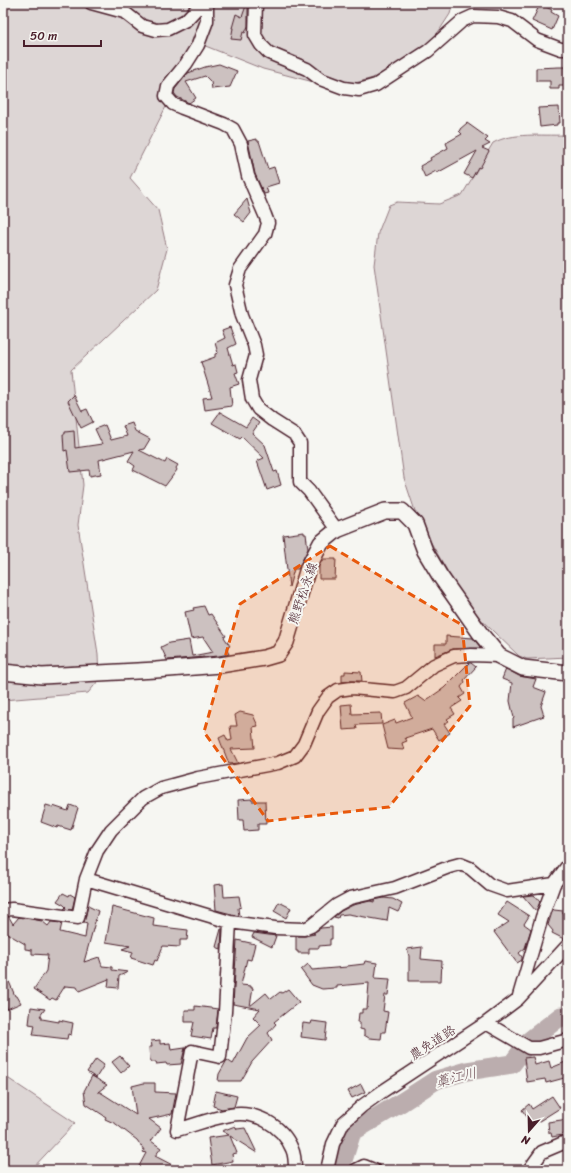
<svg xmlns="http://www.w3.org/2000/svg" width="571" height="1173" font-family="Sriracha,'Klee One',sans-serif">
  <rect width="100%" height="100%" fill="#f6f6f2"/>
  <filter id="ink" filterUnits="userSpaceOnUse"><feTurbulence type="fractalNoise" baseFrequency=".025" numOctaves="2"/><feDisplacementMap in="SourceGraphic" scale="8" xChannelSelector="R" yChannelSelector="G"/><feConvolveMatrix kernelMatrix="1 2 1 2 8 2 1 2 1" color-interpolation-filters="sRGB"/></filter>
  <g filter="url(#ink)">
    <!-- green -->
    <path fill="#ddd6d5" stroke="#947a80" d="M3 3H453L450 14 428 48 373 78 337 88 263 69 198 43 130 178 158 210 167 249 156 290 71 370 83 485 78 525 98 654 99 680 88 693 3 700Z
      M568 133V657L527 659 519 656 468 607 418 520 404 478 374 265 378 233 389 205 397 202 439 204 462 195 493 143C513 132 541 136 564 135Z
      M3 1075 75 1123 31 1170H3Z"/>
    <g fill="none" stroke-linecap="round" stroke-linejoin="round">
      <!-- river -->
      <path stroke="#bbadae" stroke-width="19" d="M340 1170 352 1132 402 1102 436 1080 467 1071 512 1064 529 1041 561 1016 568 1018"/>
    </g>
    <!-- building -->
    <path fill="#ccc1c0" stroke="#4a1f2b" d="M247 3H248V26L245 33 243 32 241 40 231 39 233 28H232L236 14 242 17Z
      M540 4 552 10 551 12 558 16 552 30 532 21Z
      M219 64 237 71 230 87 212 89 211 82 205 76 186 82 196 98 189 103 177 97 174 93 175 89 188 73 205 67Z
      M559 67H568V86H559V89H550V81H536V68Z
      M559 107 560 123H557V125L540 127 538 108Z
      M467 123 488 138 485 141 490 144 482 148 489 151 480 168 478 167 472 178 464 174 477 151 437 173 436 171 425 177 420 166 431 160 430 158 448 148 446 143 462 134 459 131 460 130V129Z
      M257 139V141H259L268 169 274 167 279 183 266 187 268 193 264 194 255 174 248 141Z
      M247 199 251 213 244 222 234 214Z
      M230 327 236 344 228 348 233 365 236 364 238 372 235 373 239 384 230 387 232 406 205 410 203 398 212 397 201 362 215 357V354L218 353 215 343 225 338 222 330Z
      M74 395 82 411 87 409 93 422 81 428 68 401Z
      M220 412 246 427 252 418 259 423 252 433 265 445 274 472 277 471 281 485 267 490 257 461 264 458 242 437 240 439 212 423Z
      M132 423 135 431 150 439 144 449 139 450 165 463 167 459 178 465 176 468 177 470 165 486 133 470 135 466 128 461 134 451 99 460 101 474 90 476 89 470 70 472 67 450 64 451 63 434H65V432L74 431 75 448 102 444 95 429 105 425 111 440 127 436 123 426Z
      M304 532V534H306L308 549 298 569H294L289 587 283 535Z
      M323 559H336L335 579H319V566Z
      M204 606 208 615 211 614 226 636 224 637 230 646 226 648 229 654 219 656 167 660 161 647 169 643 189 640 192 656 213 652 203 637 191 639 185 612 194 610 193 608Z
      M446 636 473 638 481 648 453 649 435 656V644H446Z
      M469 663H471L476 667 464 680 465 682 461 687 465 694 459 698 462 701 451 708 455 714 447 719 449 721 444 724 450 733 439 740 432 729 405 738 407 741 402 743 404 750 388 749 382 725 395 720 396 723 412 717 405 703 418 696 425 701 444 688Z
      M506 669 519 676 536 679 533 687 546 692 541 706 544 716 513 727V719L514 718 510 701 512 683 502 679Z
      M345 671 361 672 362 681H351L342 682V674H345Z
      M351 704 352 714 381 713 382 724 356 725 357 729 343 730 341 705Z
      M240 712 253 715 258 726 253 727 255 748 231 749 238 763 229 764 219 738 225 735 228 741 232 740 230 726H237L235 715Z
      M252 799V801H265L266 824H258V830L244 831 243 820H239L238 800Z
      M46 805 53 807V806L68 811 70 805 78 808 71 830 58 826 57 828 41 822Z
      M223 884 224 897 239 896 241 907 238 908 239 916 216 910 214 885Z
      M63 893 69 896 70 894 75 897 72 910 64 909 66 907 64 905 57 901Z
      M534 895 540 902 536 911 523 896Z
      M384 898 393 899 402 904 398 912 389 908 387 921 348 914 339 915 338 918 334 917 341 911 353 905 370 901 374 902V900Z
      M279 902 291 908 286 918 274 911Z
      M507 902 529 916 524 924 531 929 525 948 519 953 522 957V960L517 963 494 932 509 922 498 915Z
      M88 906 98 911 84 962 99 957 102 966 112 967V970L128 972 119 976 118 988 108 987 109 979 79 991 77 987 65 986 56 1000 52 998 50 1000 34 989 46 971 48 955 32 954V950L25 949V944L3 931V917H9L13 924 19 917 42 921 48 926 51 922 62 923 60 932 85 938 87 923 84 922Z
      M112 907 154 918 153 926 188 930 187 940H180V947L163 946 157 961 155 960 153 965 131 958 133 952 122 949 130 946 106 942Z
      M553 909 554 910 563 911V914H568V932L564 939 552 933 553 931 548 925Z
      M332 927V939H330V945L319 946V948H309V953H298V951H296V936H304L315 934 313 933 321 928Z
      M221 929H222L221 949 216 947Z
      M254 933 276 936 272 947 252 937Z
      M237 940 255 944 251 960 247 959 241 985 251 986V988H253L250 1006 266 993 271 999 280 992 282 993 288 989 299 1002 274 1022 276 1024 268 1033 272 1040 252 1062 241 1081H218L219 1074 227 1060 233 1064 247 1038 261 1025 253 1017 260 1009 233 1004Z
      M422 947 421 959 442 961 441 981H409V956L407 949Z
      M365 961 377 963 375 978 390 979 388 995H385L383 1011 388 1012 385 1032H382L381 1039 369 1038 364 1035V1030L360 1029V1022H358L359 1013H362V1009H367L369 983 337 986V988L322 989 312 985 301 970 308 964 312 970 347 967V966L364 964Z
      M3 967 15 996H17L21 1003 7 1009 6 1006 3 1007Z
      M195 1006 218 1009 216 1028H213L211 1039 191 1036 194 1022H185V1010H195Z
      M31 1007 45 1009 40 1016 42 1017V1019L59 1022V1020L73 1023 71 1035 68 1034 67 1039 33 1035 35 1025 29 1024Z
      M312 1021 327 1023 325 1040 301 1037 303 1023 311 1024Z
      M160 1040V1044L170 1043 171 1050 185 1048 181 1064 167 1065 166 1063 156 1064V1062H150L149 1047H152L151 1041Z
      M120 1056 129 1066 121 1073 112 1062Z
      M533 1057 535 1065 549 1061 551 1068 568 1061V1077L546 1083 545 1079 527 1082 524 1058Z
      M96 1059 104 1065 96 1078 87 1072Z
      M92 1076 107 1085 98 1092H100L136 1115 132 1086 144 1083H155V1092L176 1093 172 1114 149 1119 161 1128 151 1141 161 1148 155 1156 182 1170H137L146 1153 143 1152 144 1150 137 1140 116 1124 105 1119 106 1117 86 1104 84 1091Z
      M361 1084 365 1092 352 1098 348 1091Z
      M216 1091 237 1096 234 1107 222 1109 213 1106Z
      M552 1096 560 1108 533 1125 522 1110 529 1104 532 1109Z
      M568 1119V1134L552 1137 551 1133H549L548 1122Z
      M235 1126 237 1129 245 1128 257 1153 230 1136 237 1153 232 1154 233 1161 212 1165 208 1138 229 1135 222 1131Z"/>
    <g fill="none" stroke-linecap="round" stroke-linejoin="round">
      <!-- minor casing -->
      <g stroke="#4a1f2b" stroke-width="15">
        <path id="minor" d="M91 3 124 12 142 26 156 30 168 29 186 20 202 3
          M207 3V21L198 45 186 64 168 86 166 96 173 104 182 108 224 124 233 129 241 144 248 176 265 215 268 223 265 234 240 269 235 285 242 315 254 345 256 355 249 380 252 399 258 409 272 420 294 434 300 443V482L309 491 337 530
          M256 3 255 35 261 45 269 53 307 69 320 79 344 88 359 90 376 85 411 62 428 51 462 21 473 16 498 17 512 21 537 40 561 49H568
          M86 879 230 922 275 928 304 929 311 926 337 905 350 898 395 888 449 867 460 864 470 868 490 885 507 891 554 884
          M3 910 12 909 78 918 86 879 97 851 111 830 143 798 161 788 198 778 278 763 295 756 304 744 318 711 328 697 338 690 352 688 395 692 406 688 434 665 454 656 471 655 499 656
          M230 922 225 1012 220 1057 192 1051 177 1130C194 1125 212 1118 230 1115 255 1110 282 1125 292 1149 295 1155 295 1163 295 1170
          M519 996 542 917 554 884 568 865
          M486 1023 529 1048H539L568 1040
          M327 1170 333 1144 343 1123 362 1106 383 1091 486 1023 518 999 568 945
          M356 1170 364 1166 374 1170
          M529 1170 542 1152 568 1141"/>
      </g>
      <!-- major casing -->
      <g stroke="#4a1f2b" stroke-width="18">
        <path id="major" d="M3 672 42 676 156 670 220 665 264 658 278 654 286 642 308 568 321 543 337 530 385 511H402L415 524 425 551 440 576 480 633 499 656 523 668 568 673"/>
      </g>
      <!-- minor -->
      <use href="#minor" stroke="#f6f6f2" stroke-width="12"/>
      <!-- major -->
      <use href="#major" stroke="#f6f6f2" stroke-width="15"/>
    </g>
  </g>
  <!-- marked area -->
  <path fill="#e8590c" fill-opacity="0.2" stroke="#e8590c" stroke-width="3" stroke-dasharray="8 5" stroke-linejoin="round" d="M330 546 462 625 470 706 389 807 268 821 204 732 240 604Z"/>
  <g text-anchor="middle" stroke-width="4" stroke-linejoin="round" paint-order="stroke">
    <!-- street labels -->
    <g font-size="13" fill="#4a1f2b" stroke="#f6f6f2">
      <text transform="translate(302 593) rotate(-71)" y="5">熊野松永線</text>
      <text transform="translate(432 1042) rotate(-33)" y="5">農免道路</text>
    </g>
    <!-- water labels -->
    <g font-size="14" font-style="italic" fill="#6c4a52" stroke="#f6f6f2">
      <text transform="translate(456 1077) rotate(-14)" y="5">藁江川</text>
    </g>
  </g>
  <!-- margin -->
  <rect width="571" height="1173" fill="none" stroke="#f6f6f2" stroke-width="16"/>
  <rect x="8" y="8" width="555" height="1157" fill="none" stroke="#4a1f2b" stroke-width="1.5" filter="url(#ink)"/>
  <!-- north arrow -->
  <g transform="translate(529 1131) rotate(200)" stroke="#f6f6f2" stroke-width="3" paint-order="stroke">
  <path d="M0-3L7 15L0 10L-7 15Z" fill="#4a1f2b"/>
  <text y="-6" font-size="11" font-weight="bold" text-anchor="middle" fill="#4a1f2b">N</text>
  </g>
  <!-- scale -->
  <path d="M24 40v6h77v-6" fill="none" stroke="#4a1f2b" stroke-width="2"/>
  <text x="30" y="40" font-size="12" fill="#4a1f2b" stroke="#f6f6f2" stroke-width="3" paint-order="stroke">50 m</text>
</svg>
